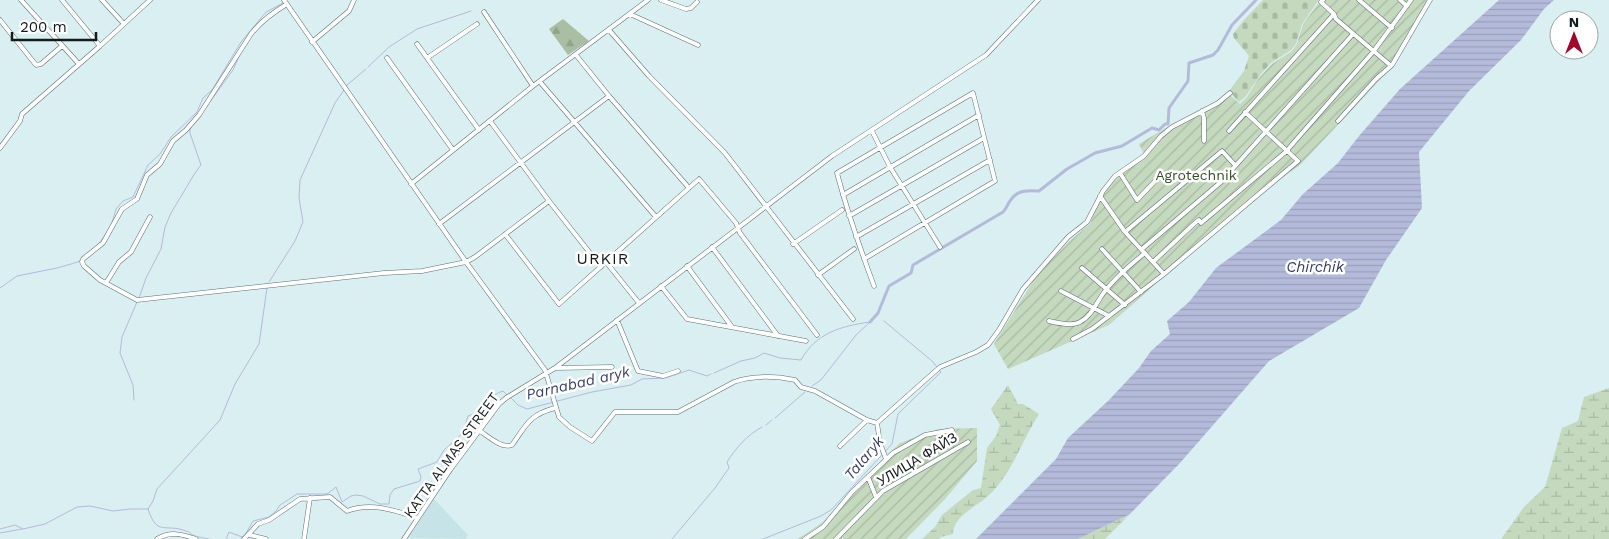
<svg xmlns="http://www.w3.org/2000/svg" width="1609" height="539" font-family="'Work Sans',sans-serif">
  <defs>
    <pattern id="forest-firs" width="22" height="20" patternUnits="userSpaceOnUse" patternTransform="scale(1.25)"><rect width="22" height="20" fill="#a9bea2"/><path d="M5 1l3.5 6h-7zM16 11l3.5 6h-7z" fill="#91a38b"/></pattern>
    <pattern id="wetland-marsh" width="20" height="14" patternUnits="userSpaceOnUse" patternTransform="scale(1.25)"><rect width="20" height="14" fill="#c5d9be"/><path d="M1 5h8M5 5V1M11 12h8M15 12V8" fill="none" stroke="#a8baa3"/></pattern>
    <pattern id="cemetery-stones" width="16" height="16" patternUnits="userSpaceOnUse" patternTransform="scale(1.25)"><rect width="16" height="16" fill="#c5d9be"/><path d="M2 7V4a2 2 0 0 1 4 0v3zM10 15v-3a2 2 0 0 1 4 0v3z" fill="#a8baa3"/></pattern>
    <pattern id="garden-furrows" width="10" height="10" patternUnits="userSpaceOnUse" patternTransform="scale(1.25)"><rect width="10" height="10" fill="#c5d9be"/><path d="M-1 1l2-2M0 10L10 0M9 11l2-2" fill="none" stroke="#a8baa3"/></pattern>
    <pattern id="water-rules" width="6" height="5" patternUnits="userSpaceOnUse" patternTransform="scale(1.25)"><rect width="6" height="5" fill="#b4bbda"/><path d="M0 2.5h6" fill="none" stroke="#9aa0ba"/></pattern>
  </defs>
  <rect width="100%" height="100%" fill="#d9eff1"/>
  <!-- built -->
  <path fill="#c6e4e8" d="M434 499 468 535 465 539 407 538Z"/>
  <!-- forest -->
  <path fill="url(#forest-firs)" d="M563 19 589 41 568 55 549 29Z"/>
  <!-- wetland -->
  <path fill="url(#wetland-marsh)" d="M1008 385 1018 404H1023L1039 414C1022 440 1012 474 988 496 976 507 953 516 953 534L941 537 939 539H922L935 527 942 515 973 490 981 488 987 448 996 436 1000 425 991 409Z
    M1609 388V539H1501L1524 507 1545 487 1562 428 1578 421 1584 397Z
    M1130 514 1105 539H1078Z"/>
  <!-- cemetery -->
  <path fill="url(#cemetery-stones)" d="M1263 0H1319L1302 24 1296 44 1291 50 1271 63 1260 75 1246 96 1239 102 1229 91 1244 71 1249 56 1234 38 1233 34 1243 21Z"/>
  <!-- garden -->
  <path fill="url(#garden-furrows)" d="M1321 0H1431L1393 66 1301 164 1246 204 1109 325 1008 369 994 344 1038 273 1072 239 1090 224 1099 200 1115 176 1144 154 1139 144 1164 129 1223 101 1229 94 1240 104 1247 97 1258 79 1272 64 1292 51 1297 44 1303 24Z
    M977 428V461L945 499 906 539H798L823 522 865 476 900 443 938 429Z"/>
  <!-- water -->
  <path fill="url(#water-rules)" d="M1499 0H1554L1544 9 1521 40 1469 91 1419 152 1422 208 1386 260 1359 308 1269 361 1180 463 1130 514 1078 539H976L1056 459 1068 438 1109 400 1139 368 1151 351 1170 334 1167 321 1189 302 1216 268 1281 220 1303 194 1338 163 1359 136 1400 89Z"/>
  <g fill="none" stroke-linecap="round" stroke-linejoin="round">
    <!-- stream -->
    <path stroke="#b4bbda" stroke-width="1" d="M368 67 389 47 417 29 471 11
      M346 86 366 69
      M209 103 233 70 240 54
      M99 244 111 226 116 209 123 201 133 197 148 165 160 154 171 137 197 112 203 98 212 90 241 42 266 12 283 3
      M269 282 295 241 303 222 299 198 300 180 335 103 344 90
      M0 288 17 276 57 268 78 262 82 258
      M139 298 146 278 161 249 165 227 171 213 195 173 201 165 190 133V129L193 124
      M714 373 741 361 755 358 764 353 780 358 801 360C816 333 841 326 870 322
      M812 386 821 380 856 335 869 323
      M510 397 518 405 527 409 592 392 631 385 642 379 666 378 689 370 707 376 711 374
      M134 400 133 385 120 353 122 337 137 302
      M775 418 805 392
      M766 425 772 420
      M148 509C157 537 165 523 186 531 193 533 186 531 193 535 197 537 204 538 209 539
      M0 529 15 525 23 529 45 524 77 507 90 506 113 511 130 509H148L153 501 157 489 220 420 235 384 259 344 267 288
      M0 533 22 529
      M226 539 229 532 242 537 245 535 253 521 269 517 276 511 280 505 297 494H327L336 487 342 502 351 496 356 495 363 496 380 504H389L390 495 394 489 420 481 421 477 418 469 437 462 444 450 463 433 468 416 483 410C488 399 492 395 503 391L507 395
      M672 539 715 488 729 468 727 462C736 448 747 435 762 427
      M763 539 821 516 831 510 892 444 898 414 941 372 932 361 884 321"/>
    <!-- canal -->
    <path stroke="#b4bbda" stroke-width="3" d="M870 322 878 313 889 286 911 273 913 265 1003 212C1007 208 1007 205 1010 201 1017 190 1027 190 1039 191L1067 169 1095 153 1122 146 1152 128 1159 130 1165 124H1168L1169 108 1188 81 1189 63 1213 55 1218 50 1232 25 1256 0"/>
    <!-- minor casing -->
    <g stroke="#5d7073" stroke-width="5">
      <path id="minor" d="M21 0 79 64
        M62 0 100 46
        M102 0 124 24
        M284 0 466 262 545 370 559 417 570 427 592 441 615 412H678L734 382C752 375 776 376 795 380L801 387 815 391 867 420 877 423
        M661 0 686 9 691 8 697 2
        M1323 0 1321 2 1334 14 1336 19 1390 65
        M1359 0 1392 28
        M1400 0 1407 6
        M287 4C272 13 261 21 251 34L199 115 186 130 173 141 160 164 147 175 137 199 122 209 103 243 83 259 82 262 84 266 100 280 137 300 384 273 422 271 466 262 475 257 549 201
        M484 12 533 86
        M630 14 698 45
        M0 20 36 65 41 64 62 46
        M609 30 649 76 725 153 853 319
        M312 42 349 11 354 0
        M417 44 479 130
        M576 55 609 96 689 188
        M387 58 453 150
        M427 58 477 24
        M540 82 656 217
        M1202 111 1204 118V141
        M490 121 549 201 601 267
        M1338 121 1376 79 1392 65 1430 0
        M872 131 890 167 940 247
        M1229 131 1334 14
        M0 148 20 121 22 114 100 46 150 0
        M1289 148 1373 52 1411 0
        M1120 173 1137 200 1159 177
        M411 184 533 86 648 0
        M843 195 979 115
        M1100 196 1125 232 1164 274
        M849 216 984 138
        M439 224 609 96
        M1125 232 1222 151 1235 165
        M505 234 559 304 699 179 736 223 740 233 817 335
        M856 237 990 160
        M793 244 842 210
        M712 247 778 336
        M1102 249 1141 292
        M1142 249 1221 182 1353 34
        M864 259 995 181 973 93 837 173C847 211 860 248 874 286
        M606 262 639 303
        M1153 262 1196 222 1199 220 1201 223 1288 150
        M687 266 732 327
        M1082 268 1125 305
        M818 275 854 249
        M106 283 119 262 131 252 150 217
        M661 286 687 319 806 341
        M1061 291 1109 316
        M617 320 638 371 663 376 678 371
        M1049 321C1057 323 1073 326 1080 322 1092 316 1097 301 1105 291 1116 277 1130 265 1145 253
        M1073 339 1092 329 1164 274 1298 161 1245 112
        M555 368 612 367
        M480 431C489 437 502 449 512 445 527 424 529 415 555 408
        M840 446 867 420
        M886 459 880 443 877 423 940 367 976 352 988 345 999 330 1023 289 1068 237 1087 222 1103 191 1115 176 1144 156 1161 136 1172 127 1218 103 1230 93
        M868 477 876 497
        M250 535 266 539
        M157 539C170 531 182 534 196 539
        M244 539 258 524 269 520 300 499 330 497 347 511C370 502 395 510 417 518
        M304 539 310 498
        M404 539 450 470 499 404 506 398 555 368 832 156 986 55 1038 0
        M805 539 823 527 852 492 893 453 925 435 952 430
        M836 539 883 491 968 442"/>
    </g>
    <!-- minor -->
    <use href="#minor" stroke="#fff" stroke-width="4"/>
  </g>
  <g text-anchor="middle" stroke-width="5" stroke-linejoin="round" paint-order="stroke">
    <!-- park labels -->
    <g font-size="14" fill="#314f25" stroke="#fff">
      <text x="1196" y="180">Agrotechnik</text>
    </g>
    <!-- street labels -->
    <g font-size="14" fill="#131b1c" stroke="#fff">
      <text transform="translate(451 455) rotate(-54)" y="5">KATTA ALMAS STREET</text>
      <text transform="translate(917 459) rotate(-31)" y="5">УЛИЦА ФАЙЗ</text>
    </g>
    <!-- water labels -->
    <g font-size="15" font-style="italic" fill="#373e6a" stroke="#fff">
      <text x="1315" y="272">Chirchik</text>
      <text transform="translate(578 383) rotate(-13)" y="5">Parnabad aryk</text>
      <text transform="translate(864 458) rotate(-50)" y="5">Talaryk</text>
    </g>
    <!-- quarter labels -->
    <g font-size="16" letter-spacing="1" fill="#131b1c" stroke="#fff">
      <text x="603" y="264">URKIR</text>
    </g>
  </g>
  <!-- north arrow -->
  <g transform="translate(1574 35)"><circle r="24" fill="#ffffff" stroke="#a1a4a4"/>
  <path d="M0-4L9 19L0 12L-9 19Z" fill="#a4072e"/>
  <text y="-8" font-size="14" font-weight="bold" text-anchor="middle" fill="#131b1c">N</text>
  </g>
  <!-- scale -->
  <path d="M12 32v8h84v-8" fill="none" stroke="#131b1c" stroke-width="2.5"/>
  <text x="20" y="32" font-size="15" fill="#131b1c" stroke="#ffffff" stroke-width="4" paint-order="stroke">200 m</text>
</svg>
